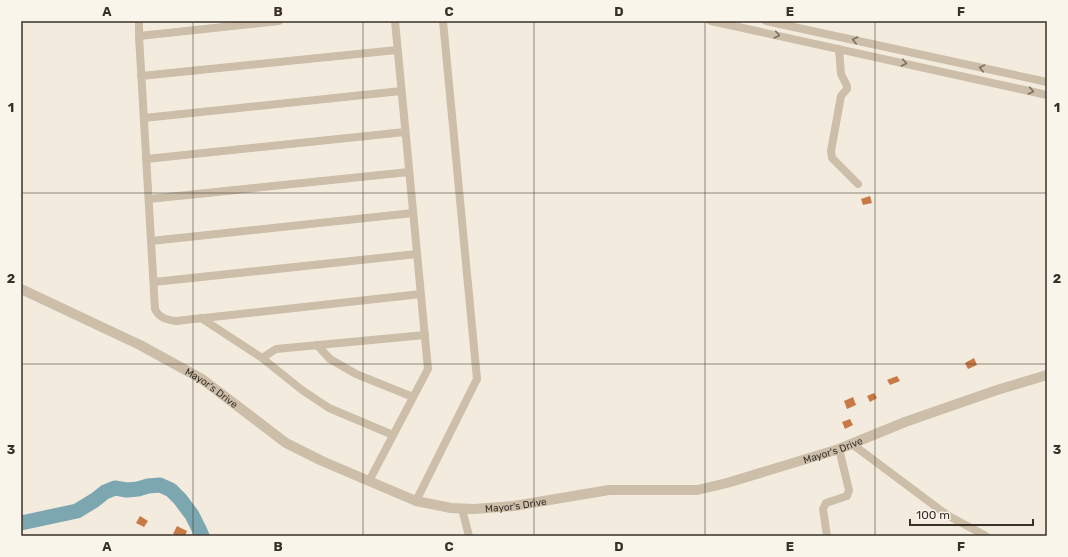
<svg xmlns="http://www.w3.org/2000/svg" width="1068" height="557" font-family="Rubik,sans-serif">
  <rect width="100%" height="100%" fill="#f3ecde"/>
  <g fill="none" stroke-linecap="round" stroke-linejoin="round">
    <!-- river -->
    <path stroke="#7ca7b1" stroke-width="15" d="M21 523 77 511 95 500 105 492 115 488 127 490 138 489 148 486 160 485 171 490 180 499 192 515 199 529 202 536"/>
  </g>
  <!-- building -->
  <path fill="#c97946" d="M870 196 872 203 863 205 861 199Z
    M974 358 977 365 968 369 965 363Z
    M897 376 900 381 890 385 887 380Z
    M874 393 877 398 870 402 867 396Z
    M853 397 856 405 847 409 844 401Z
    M850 419 853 425 845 429 842 422Z
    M140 516 148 521 144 527 136 523Z
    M177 526 187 531 185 536H178L173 534Z"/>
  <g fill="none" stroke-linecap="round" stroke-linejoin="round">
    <!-- minor -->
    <path stroke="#ccbea9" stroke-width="8" d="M139 21V36L155 309C159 318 167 320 176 321L421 294
      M711 21 1047 95
      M766 21 1047 82
      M139 36 279 21
      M839 49 841 74 847 86V89L841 96 831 151 832 158 858 184
      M141 76 397 50
      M144 118 401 91
      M146 159 405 132
      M149 199 409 172
      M151 241 413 213
      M154 282 417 254
      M201 318 262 358 302 390 329 408 393 435
      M317 345 330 359 356 374 413 397
      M262 358 276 349 425 335
      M852 444 947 515 986 536
      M369 481 428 369 395 21
      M416 501 477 379 443 21
      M462 509 469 536
      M827 536 823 509 826 503 847 496 849 490 839 449"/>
    <!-- tertiary -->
    <path stroke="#ccbea9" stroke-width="10" id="s1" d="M21 289 140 345 202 379 286 443 322 461 416 501 451 508 474 509 514 506 609 490H697L727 483 839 449 905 422 997 390 1047 375"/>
  </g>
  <!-- one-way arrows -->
  <defs><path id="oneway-chevron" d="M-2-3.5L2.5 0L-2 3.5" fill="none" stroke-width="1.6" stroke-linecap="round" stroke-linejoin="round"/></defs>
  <g stroke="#7b7063">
    <use href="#oneway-chevron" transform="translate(777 35) rotate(12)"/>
    <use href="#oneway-chevron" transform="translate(855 40) rotate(-168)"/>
    <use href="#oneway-chevron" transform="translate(904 63) rotate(12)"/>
    <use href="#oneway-chevron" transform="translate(982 68) rotate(-168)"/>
    <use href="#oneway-chevron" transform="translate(1031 91) rotate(12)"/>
  </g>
  <!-- grid -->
  <path fill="none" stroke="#393029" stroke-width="1" stroke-opacity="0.55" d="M193 21V536M363 21V536M534 21V536M705 21V536M875 21V536M21 193H1047M21 364H1047"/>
  <g text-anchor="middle" stroke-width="4" stroke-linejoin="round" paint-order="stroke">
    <!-- street labels -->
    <g font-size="10" fill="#393029" stroke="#faf5ea">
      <text dy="4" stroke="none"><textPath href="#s1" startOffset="215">Mayor's Drive</textPath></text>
      <text dy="4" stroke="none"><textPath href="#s1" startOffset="875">Mayor's Drive</textPath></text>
      <text dy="4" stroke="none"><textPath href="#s1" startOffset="551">Mayor's Drive</textPath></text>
    </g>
  </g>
  <!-- border -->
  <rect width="1068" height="557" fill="none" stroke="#faf5ea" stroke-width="44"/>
  <!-- scale -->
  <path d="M910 519v6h123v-6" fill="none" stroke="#393029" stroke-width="2"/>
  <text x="916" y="519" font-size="12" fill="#393029" stroke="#faf5ea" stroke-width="3" paint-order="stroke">100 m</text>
  <rect x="22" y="22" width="1024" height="513" fill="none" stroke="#393029" stroke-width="1.5"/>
  <g font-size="13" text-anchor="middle" font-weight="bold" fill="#393029">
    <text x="107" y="16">A</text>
    <text x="278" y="16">B</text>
    <text x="449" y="16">C</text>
    <text x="619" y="16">D</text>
    <text x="790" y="16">E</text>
    <text x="961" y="16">F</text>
    <text x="11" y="112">1</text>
    <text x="1057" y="112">1</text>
    <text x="11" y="283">2</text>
    <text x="1057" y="283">2</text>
    <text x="11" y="454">3</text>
    <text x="1057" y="454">3</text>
    <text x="107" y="551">A</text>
    <text x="278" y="551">B</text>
    <text x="449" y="551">C</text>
    <text x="619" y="551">D</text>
    <text x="790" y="551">E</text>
    <text x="961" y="551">F</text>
  </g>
</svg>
